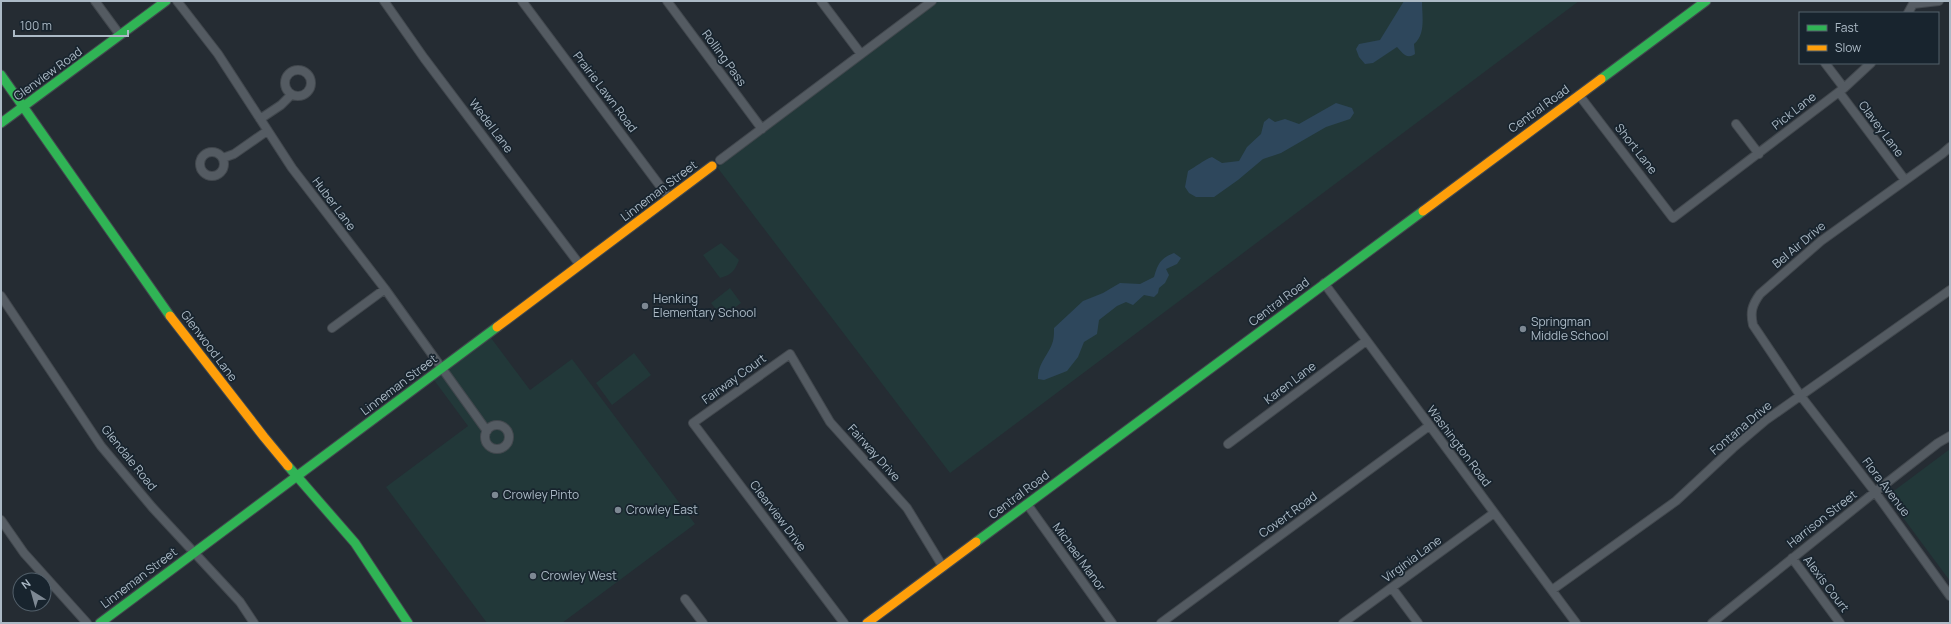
<svg xmlns="http://www.w3.org/2000/svg" width="1951" height="624" font-family="Manrope,sans-serif">
  <rect width="100%" height="100%" fill="#252c33"/>
  <!-- green -->
  <path fill="#223839" d="M938 1H1579L950 473 717 167Z
    M721 243 739 260C735 271 731 275 720 278L703 255Z
    M730 288 741 303 722 317 711 303Z
    M491 338 530 390 572 359 695 524 562 623H487L386 487 468 426 434 380Z
    M634 353 651 375 612 405 596 383Z
    M1950 449V581L1887 496Z"/>
  <!-- water -->
  <path fill="#2e475c" d="M1404 1H1422C1422 16 1426 34 1414 44L1415 54C1406 60 1402 52 1397 47L1373 63 1365 64 1359 57 1356 49 1359 44 1380 40Z
    M1336 103 1352 108 1354 113 1350 119 1326 127 1281 153 1263 159 1238 180 1214 197H1196L1189 193 1185 187 1188 171C1196 167 1203 160 1212 157L1222 163 1239 161 1247 147 1261 134 1264 122 1269 118 1275 122 1285 119 1299 124Z
    M1174 253 1181 258 1177 264 1166 269 1169 275 1165 283 1159 288 1158 293 1154 297 1144 295 1133 305 1126 302 1117 306 1099 320 1097 334 1084 342 1078 357 1067 371 1044 380 1038 379C1038 362 1049 355 1053 341 1054 337 1054 332 1054 328L1083 301 1103 293 1120 283 1140 284 1154 277C1158 263 1161 258 1174 253Z"/>
  <g fill="none" stroke-linecap="round" stroke-linejoin="round">
    <!-- street casing -->
    <g stroke="#42484e" stroke-width="10">
      <path id="street" d="M95 1 120 35
        M177 1 218 54 292 168 385 289 487 431
        M384 1 424 58 580 265
        M522 1 669 198
        M667 1 762 129
        M821 1 861 54
        M1913 4 1939 1
        M1908 13 1913 4
        M1825 63 1844 88
        M285 83a13 13 0 1 1 26 0a13 13 0 1 1-26 0Z
        M1839 92 1905 180
        M1579 95 1673 218 1844 88 1871 63
        M260 119 281 105 291 95
        M1736 124 1759 154
        M1950 147 1942 154 1821 241 1760 294C1752 305 1750 312 1753 325L1800 395 1875 492 1950 596
        M200 164a12 12 0 1 1 24 0a12 12 0 1 1-24 0Z
        M223 158 234 154 267 131
        M720 160 932 1
        M1324 283 1576 623
        M1 296 101 446 152 507 240 602 254 623
        M332 328 385 289
        M485 437a12 12 0 1 1 24 0a12 12 0 1 1-24 0Z
        M1228 444 1366 341
        M1027 504 1112 623
        M1 520 24 553 87 623
        M1792 558 1840 623
        M1392 588 1418 623
        M1552 590 1676 501 1733 448 1766 420 1950 290
        M685 599 703 623
        M844 623 693 423 790 354 830 422 907 508 943 567
        M1161 623 1429 426
        M1343 623 1494 513
        M1712 623 1875 492 1938 443 1950 436"/>
    </g>
    <!-- fast casing -->
    <g stroke="#42484e" stroke-width="11">
      <path id="fast" d="M1 75 170 316
        M1601 79 1706 1
        M1 123 166 1
        M288 466 355 543 408 623
        M976 542 1423 211
        M100 623 497 327"/>
    </g>
    <!-- slow casing -->
    <g stroke="#42484e" stroke-width="11">
      <path id="slow" d="M1423 211 1601 79
        M170 316 264 437 288 466
        M497 327 712 166
        M867 623 976 542"/>
    </g>
    <!-- street -->
    <use href="#street" stroke="#545b62" stroke-width="8"/>
    <!-- fast -->
    <use href="#fast" stroke="#30b455" stroke-width="9"/>
    <!-- slow -->
    <use href="#slow" stroke="#ff9f0a" stroke-width="9"/>
  </g>
  <!-- markers -->
  <g fill="#7d8893" stroke="#18242e" stroke-width="1.5">
    <circle cx="645" cy="306" r="4"/>
    <circle cx="1523" cy="329" r="4"/>
    <circle cx="495" cy="495" r="4"/>
    <circle cx="618" cy="510" r="4"/>
    <circle cx="533" cy="576" r="4"/>
  </g>
  <g text-anchor="middle" stroke-width="3.5" stroke-linejoin="round" paint-order="stroke">
    <!-- street labels -->
    <g font-size="12" fill="#acbac6" stroke="#18242e">
      <text transform="translate(724 58) rotate(54)" y="4">Rolling Pass</text>
      <text transform="translate(48 74) rotate(-36)" y="4">Glenview Road</text>
      <text transform="translate(605 92) rotate(53)" y="4">Prairie Lawn Road</text>
      <text transform="translate(1539 109) rotate(-36)" y="4">Central Road</text>
      <text transform="translate(1794 111) rotate(-38)" y="4">Pick Lane</text>
      <text transform="translate(491 126) rotate(53)" y="4">Wedel Lane</text>
      <text transform="translate(1881 129) rotate(53)" y="4">Clavey Lane</text>
      <text transform="translate(1636 149) rotate(52)" y="4">Short Lane</text>
      <text transform="translate(659 191) rotate(-37)" y="4">Linneman Street</text>
      <text transform="translate(334 204) rotate(53)" y="4">Huber Lane</text>
      <text transform="translate(1799 245) rotate(-40)" y="4">Bel Air Drive</text>
      <text transform="translate(1279 302) rotate(-37)" y="4">Central Road</text>
      <text transform="translate(209 346) rotate(53)" y="4">Glenwood Lane</text>
      <text transform="translate(734 379) rotate(-36)" y="4">Fairway Court</text>
      <text transform="translate(1290 383) rotate(-37)" y="4">Karen Lane</text>
      <text transform="translate(399 385) rotate(-37)" y="4">Linneman Street</text>
      <text transform="translate(1741 428) rotate(-40)" y="4">Fontana Drive</text>
      <text transform="translate(1459 446) rotate(53)" y="4">Washington Road</text>
      <text transform="translate(874 453) rotate(48)" y="4">Fairway Drive</text>
      <text transform="translate(129 458) rotate(51)" y="4">Glendale Road</text>
      <text transform="translate(1886 487) rotate(53)" y="4">Flora Avenue</text>
      <text transform="translate(1019 495) rotate(-37)" y="4">Central Road</text>
      <text transform="translate(1288 515) rotate(-36)" y="4">Covert Road</text>
      <text transform="translate(778 516) rotate(53)" y="4">Clearview Drive</text>
      <text transform="translate(1822 519) rotate(-38)" y="4">Harrison Street</text>
      <text transform="translate(1079 557) rotate(54)" y="4">Michael Manor</text>
      <text transform="translate(1412 559) rotate(-36)" y="4">Virginia Lane</text>
      <text transform="translate(139 578) rotate(-37)" y="4">Linneman Street</text>
      <text transform="translate(1826 584) rotate(53)" y="4">Alexis Court</text>
    </g>
    <!-- poi labels -->
    <g font-size="12" fill="#acbac6" stroke="#18242e" text-anchor="start">
      <text x="653" y="303">Henking<tspan x="653" dy="14">Elementary School</tspan></text>
      <text x="1531" y="326">Springman<tspan x="1531" dy="14">Middle School</tspan></text>
      <text x="503" y="499">Crowley Pinto</text>
      <text x="626" y="514">Crowley East</text>
      <text x="541" y="580">Crowley West</text>
    </g>
  </g>
  <!-- border -->
  <rect width="1951" height="624" fill="none" stroke="#acbac6" stroke-width="4"/>
  <!-- legend -->
  <rect x="1799" y="12" width="140" height="52" fill="#18242e" stroke="#53606b"/>
  <rect x="1807" y="25" width="20" height="6" fill="#30b455" stroke="#53606b"/>
  <text x="1835" y="32" font-size="12" fill="#acbac6">Fast</text>
  <rect x="1807" y="45" width="20" height="6" fill="#ff9f0a" stroke="#53606b"/>
  <text x="1835" y="52" font-size="12" fill="#acbac6">Slow</text>
  <!-- north arrow -->
  <g transform="translate(32 592) rotate(323)"><circle r="19" fill="#18242e" stroke="#53606b"/>
  <path d="M0-3L7 15L0 10L-7 15Z" fill="#7d8893"/>
  <text y="-6" font-size="11" font-weight="bold" text-anchor="middle" fill="#acbac6">N</text>
  </g>
  <!-- scale -->
  <path d="M14 30v6h114v-6" fill="none" stroke="#acbac6" stroke-width="2"/>
  <text x="20" y="30" font-size="12" fill="#acbac6" stroke="#18242e" stroke-width="3" paint-order="stroke">100 m</text>
</svg>
